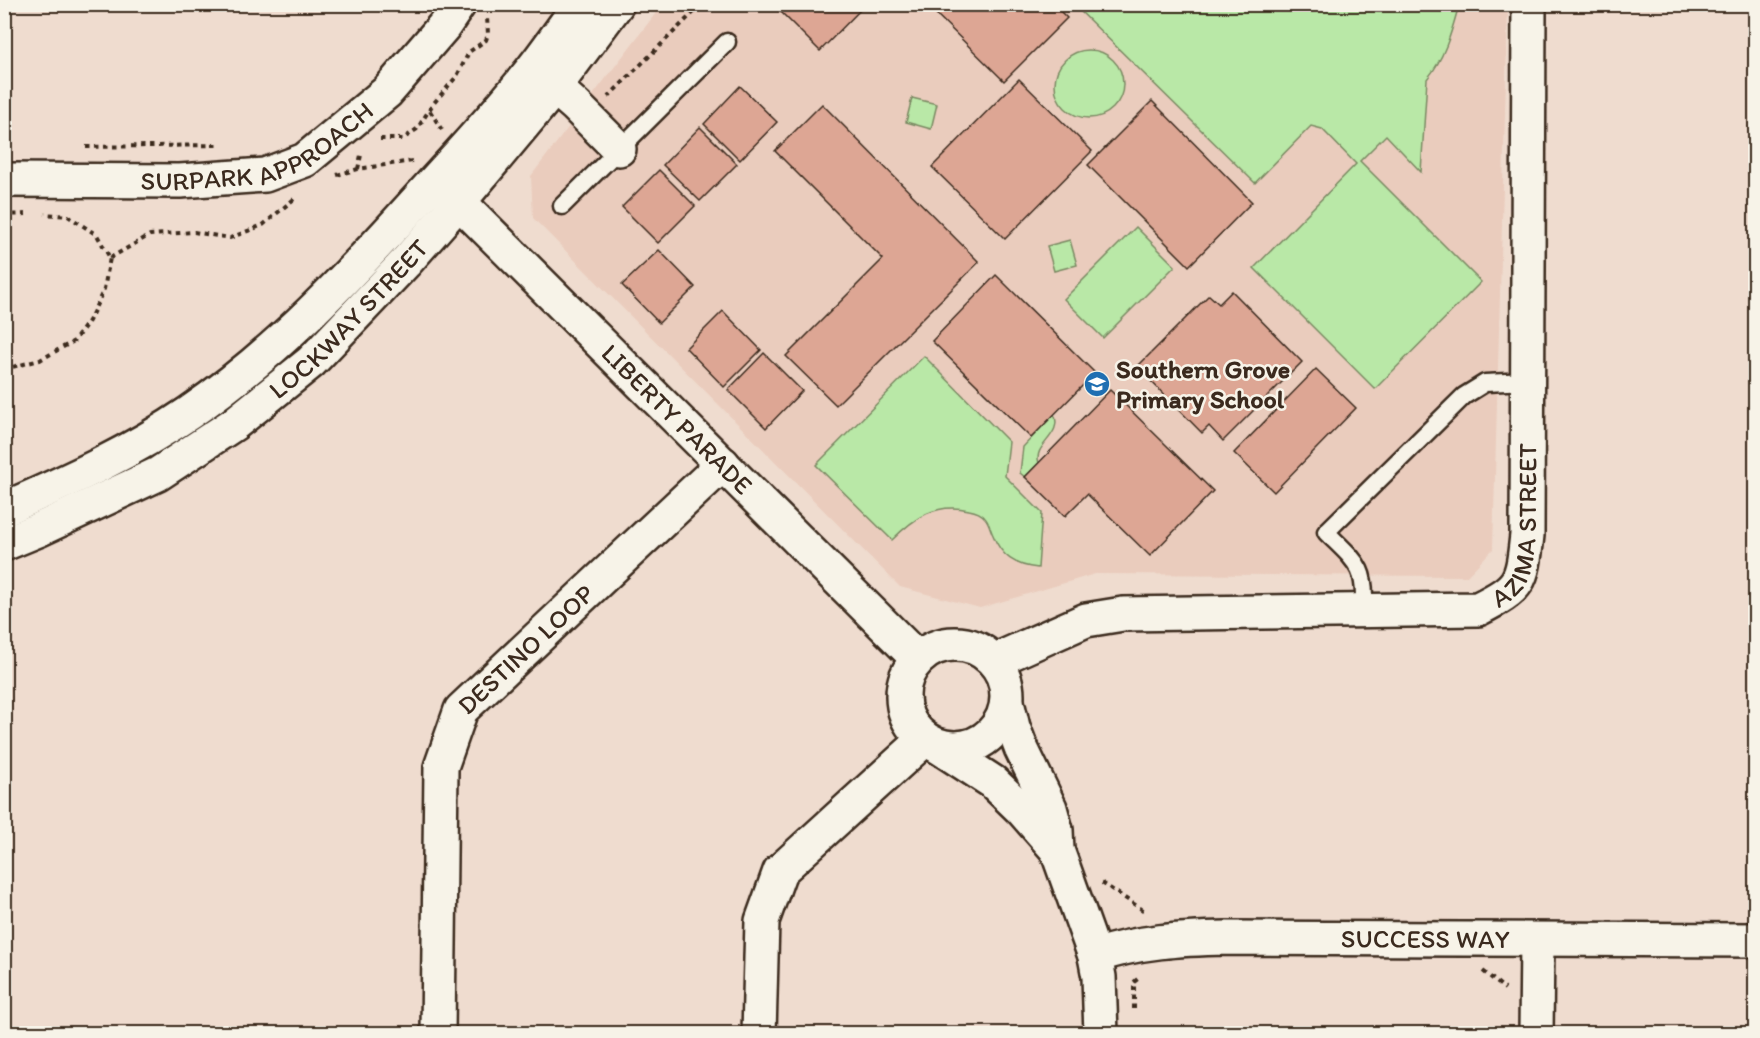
<svg xmlns="http://www.w3.org/2000/svg" width="1760" height="1038" font-family="Itim,sans-serif">
  <rect width="100%" height="100%" fill="#efdccf"/>
  <filter id="ink" filterUnits="userSpaceOnUse"><feTurbulence type="fractalNoise" baseFrequency=".0167" numOctaves="2"/><feDisplacementMap in="SourceGraphic" scale="12" xChannelSelector="R" yChannelSelector="G"/><feConvolveMatrix kernelMatrix="1 2 1 2 8 2 1 2 1" color-interpolation-filters="sRGB"/></filter>
  <g filter="url(#ink)">
    <!-- built -->
    <path fill="#eaccbd" d="M662 5H1508L1493 549 1467 576 1095 574 980 608 900 587 533 218 531 176Z"/>
    <!-- green -->
    <path fill="#b9e8a7" stroke="#7a8962" stroke-width="1.5" d="M1074 5H1459C1452 30 1445 58 1427 79L1421 172 1386 135 1360 161 1481 282 1375 389 1254 268 1356 164 1322 129 1311 126 1255 183Z
      M1055 84a34 34 0 1 1 68 0a34 34 0 1 1-68 0Z
      M912 98 937 104 931 129 906 122Z
      M1136 227 1175 266 1103 338 1064 299Z
      M1070 240 1077 265 1054 271 1047 246Z
      M924 356 1009 442 1005 476 1042 513 1038 568C1015 566 1001 556 993 535 990 529 989 522 985 518 981 513 975 511 969 510 936 502 914 518 892 540L816 465Z
      M1054 414C1064 435 1032 445 1039 463L1025 477 1020 473 1023 447Z"/>
    <!-- building -->
    <path fill="#dda694" stroke="#3b2a1e" stroke-width="1.5" d="M777 4H866L820 51 775 6Z
      M926 4H1053L1067 18 1004 81Z
      M1019 79 1092 151 1005 239 932 167Z
      M740 86 777 122 740 160 704 124Z
      M1152 101 1252 202 1189 266 1088 165Z
      M822 104 979 262 836 405 786 356 883 259 775 151Z
      M700 127 737 164 700 201 663 165Z
      M659 170 695 206 658 243 622 207Z
      M659 250 695 287 659 323 622 285Z
      M996 275 1095 373 1031 438 932 341Z
      M1232 291 1302 362 1223 441 1209 426 1202 433 1137 367 1209 295 1219 304Z
      M723 311 761 350 724 387 686 348Z
      M764 353 802 391 766 428 728 390Z
      M1316 369 1356 408 1274 492 1234 453Z
      M1110 390 1213 491 1150 556 1087 494 1065 516 1025 477Z"/>
    <g fill="none" stroke-linecap="round" stroke-linejoin="round">
      <!-- service casing -->
      <g stroke="#3b2a1e" stroke-width="21">
        <path id="service" d="M562 206 727 42
          M1363 611C1368 567 1355 561 1326 532L1464 396 1485 383 1528 381"/>
      </g>
      <!-- minor casing -->
      <g stroke="#3b2a1e" stroke-width="38">
        <g id="minor">
          <path d="M534 69 576 106 619 149"/>
          <path id="s1" d="M4 180 180 181 265 175 305 160 387 92 444 26 459 4"/>
          <path id="s2" d="M439 182 918 659"/>
          <circle cx="955" cy="696" r="52"/>
          <path id="s3" d="M994 661 1086 620 1123 614 1478 609C1521 587 1522 583 1527 535L1529 4"/>
          <path d="M1007 702 1013 727 1021 748 1050 808 1056 830 1057 850 1095 956 1099 977 1101 1034"/>
          <path d="M936 745 993 782 1022 810 1057 850"/>
          <path id="s4" d="M1095 956C1140 941 1180 939 1227 938L1756 940"/>
          <path id="s5" d="M438 1034 441 767 461 710 723 464"/>
          <path d="M759 1034 762 921 780 871 925 739"/>
          <path d="M1536 1034 1537 940"/>
        </g>
      </g>
      <!-- tertiary casing -->
      <g stroke="#3b2a1e" stroke-width="38">
        <g id="tertiary">
          <path d="M4 509C68 481 132 452 189 413 277 353 350 275 421 196 459 154 499 112 534 67 550 46 565 25 580 4"/>
          <path id="s6" d="M4 544 38 530 158 474 234 424 311 362 405 263 459 202 555 87 617 4"/>
        </g>
      </g>
      <!-- path -->
      <path stroke="#3b2a1e" stroke-width="4" stroke-dasharray="4.5 4.5" stroke-linecap="butt" d="M608 97 702 4
        M430 111 442 130
        M380 139H403L417 129 433 104 457 76 469 52 486 40 488 34 487 17
        M86 147 217 145
        M358 169 361 155
        M337 175 358 169 412 161
        M4 215 26 214
        M110 258 150 235 194 232 230 238 263 225 294 199
        M4 369 40 360 74 341 89 321 104 289 110 258 97 235 68 216 45 214
        M1102 883 1146 912
        M1483 971 1505 989
        M1134 1009V982L1140 977"/>
      <!-- service -->
      <use href="#service" stroke="#f7f3e8" stroke-width="16"/>
      <!-- minor -->
      <use href="#minor" stroke="#f7f3e8" stroke-width="33"/>
      <!-- tertiary -->
      <use href="#tertiary" stroke="#f7f3e8" stroke-width="33"/>
    </g>
  </g>
  <!-- icons -->
  <defs>
    <g id="school-disc" transform="scale(1.35)"><circle r="9.5" fill="#1f6fb2" stroke="#f7f3e8"/><path d="M0-5L7-2L0 1L-7-2ZM-4 1L0 2.5L4 1V4Q0 6-4 4Z" fill="#fff"/></g>
  </defs>
  <g fill-rule="evenodd">
    <use href="#school-disc" x="1097" y="384"/>
  </g>
  <g text-anchor="middle" stroke-width="5" stroke-linejoin="round" paint-order="stroke">
    <!-- street labels -->
    <g font-size="26" fill="#3b2a1e" stroke="#f7f3e8">
      <text dy="9" stroke="none"><textPath href="#s1" startOffset="262">SURPARK APPROACH</textPath></text>
      <text dy="9" stroke="none"><textPath href="#s6" startOffset="416">LOCKWAY STREET</textPath></text>
      <text dy="9" stroke="none"><textPath href="#s2" startOffset="336">LIBERTY PARADE</textPath></text>
      <text dy="9" stroke="none"><textPath href="#s3" startOffset="596">AZIMA STREET</textPath></text>
      <text dy="9" stroke="none"><textPath href="#s5" startOffset="416">DESTINO LOOP</textPath></text>
      <text dy="9" stroke="none"><textPath href="#s4" startOffset="332">SUCCESS WAY</textPath></text>
    </g>
    <!-- poi labels -->
    <g font-size="26" font-weight="bold" fill="#3b2a1e" stroke="#f7f3e8" text-anchor="start">
      <text x="1116" y="378">Southern Grove<tspan x="1116" dy="30">Primary School</tspan></text>
    </g>
  </g>
  <!-- margin -->
  <rect width="1760" height="1038" fill="none" stroke="#f7f3e8" stroke-width="24"/>
  <rect x="12" y="12" width="1736" height="1014" fill="none" stroke="#3b2a1e" stroke-width="2" filter="url(#ink)"/>
</svg>
